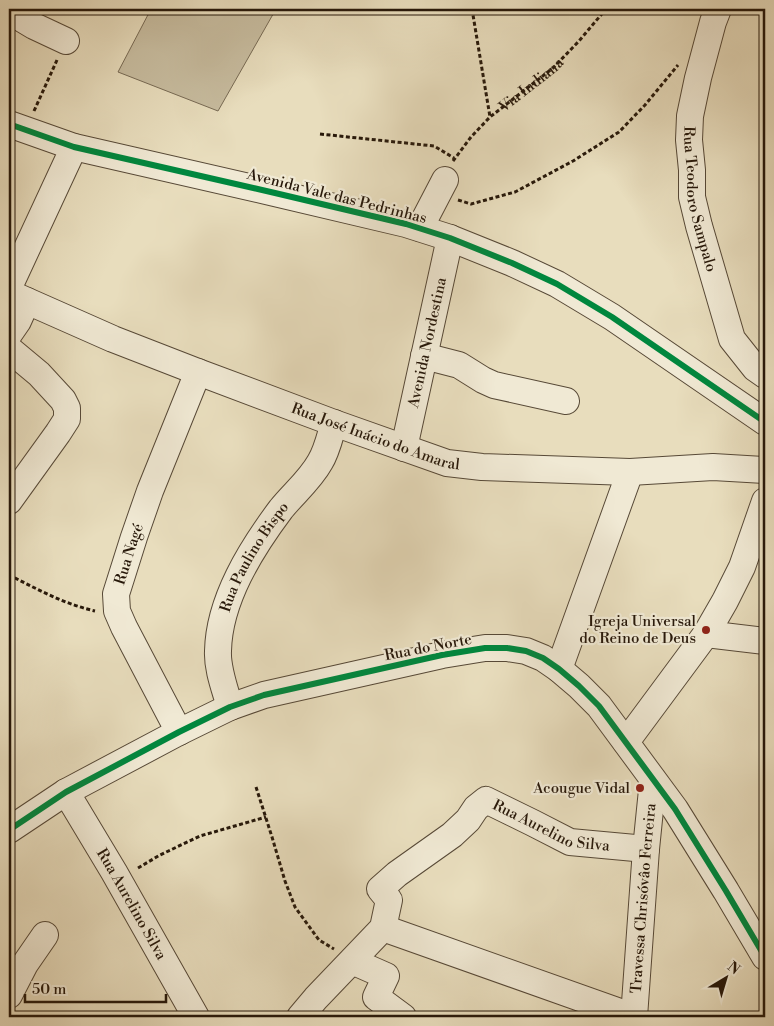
<svg xmlns="http://www.w3.org/2000/svg" width="774" height="1026" font-family="'Libre Bodoni',serif">
  <rect width="100%" height="100%" fill="#e8ddbd"/>
  <filter id="stains"><feTurbulence type="fractalNoise" baseFrequency=".004" numOctaves="4"/><feColorMatrix values="0 0 0 0 .2 0 0 0 0 .09 0 0 0 0 .02 0 0 0 .5 -.17"/></filter>
  <radialGradient id="worn" r=".72"><stop offset=".6" stop-color="#630" stop-opacity="0"/><stop offset="1" stop-color="#630" stop-opacity=".3"/></radialGradient>
  <!-- green -->
  <path fill="#c7bc9f" stroke="#776a54" d="M151 9H276L218 111 118 72Z"/>
  <g fill="none" stroke-linecap="round" stroke-linejoin="round">
    <!-- minor casing -->
    <g stroke="#574937" stroke-width="28">
      <g id="minor">
        <path id="s2" d="M718 9 713 22 698 78 690 116 689 140 692 170V197L699 226 732 339 755 368 765 375"/>
        <path d="M9 11 34 26 66 41"/>
        <path d="M9 124 74 147 275 193 406 224 450 238 512 263 557 284 612 317 765 422"/>
        <path d="M420 228 445 180"/>
        <path d="M9 287 74 147"/>
        <path id="s3" d="M9 293 113 339 198 372 334 423 447 463 482 467 630 472 713 467 765 470"/>
        <path d="M9 334 18 321 27 301"/>
        <path d="M9 349 39 374 63 400 67 408V419L58 433 9 501"/>
        <path d="M424 356 459 365 483 380 494 385 566 401"/>
        <path id="s4" d="M404 448 450 238"/>
        <path d="M706 634 765 641"/>
        <path d="M559 669 630 472"/>
        <path id="s5" d="M230 707C225 689 217 669 218 651 219 600 251 549 281 509 294 493 310 480 320 462 327 451 330 436 334 423"/>
        <path id="s6" d="M179 732 124 627 117 611 116 594 134 537 150 491 198 372"/>
        <path d="M626 742 706 634 725 601 742 567 765 501"/>
        <path id="s7" d="M66 792 114 872 196 1017"/>
        <path d="M9 830 66 792 179 732 230 707 264 695 442 655 485 648H507L526 651 543 658 559 669 579 686 599 706 675 809 726 891 765 957"/>
        <path d="M383 928 634 1017"/>
        <path d="M352 961 386 976 376 997 403 1017"/>
        <path d="M9 995 25 964 45 935"/>
        <path id="s8" d="M300 1017 316 998 383 928 389 900 380 889 397 874 452 835 468 820 476 808 486 800 533 823 570 842 646 849"/>
        <path id="s9" d="M634 1017 646 849 653 780"/>
      </g>
    </g>
    <!-- path -->
    <g stroke="#27180a" stroke-width="3" stroke-dasharray="4 2.5" stroke-linecap="butt">
      <path d="M472 9 490 117"/>
      <path d="M34 111 57 60"/>
      <path d="M320 134 434 146 454 158"/>
      <path id="s1" d="M453 161 471 137 490 117 553 68 579 41 606 9"/>
      <path d="M458 200 471 204 515 192 573 161 619 132 645 105 678 65"/>
      <path d="M9 575C37 589 64 604 95 611"/>
      <path d="M256 787 272 837 285 881 295 907 319 940 334 949"/>
      <path d="M138 868 160 855 200 836 266 817"/>
    </g>
    <!-- minor -->
    <use href="#minor" stroke="#f0e9d4" stroke-width="26"/>
    <!-- cycleway casing -->
    <g stroke="#f0e9d4" stroke-width="9">
      <path id="cycleway" d="M9 124 74 147 275 193 406 224 450 238 512 263 557 284 612 317 765 422
        M9 830 66 792 179 732 230 707 264 695 442 655 485 648H507L526 651 543 658 559 669 579 686 599 706 675 809 726 891 765 957"/>
    </g>
    <!-- cycleway -->
    <use href="#cycleway" stroke="#00873e" stroke-width="6"/>
  </g>
  <!-- markers -->
  <g fill="#8f2418" stroke="#f0e9d4" stroke-width="2">
    <circle cx="706" cy="630" r="5"/>
    <circle cx="640" cy="788" r="5"/>
  </g>
  <g text-anchor="middle" stroke-width="4.5" stroke-linejoin="round" paint-order="stroke">
    <!-- street labels -->
    <g font-size="15" fill="#27180a" stroke="#f0e9d4">
      <text dy="5" stroke="none"><textPath href="#s1" startOffset="110">Via Indiana</textPath></text>
      <text transform="translate(337 196) rotate(14)" y="5">Avenida Vale das Pedrinhas</text>
      <text dy="5" stroke="none"><textPath href="#s2" startOffset="195">Rua Teodoro Sampalo</textPath></text>
      <text dy="5" stroke="none"><textPath href="#s4" startOffset="108">Avenida Nordestina</textPath></text>
      <text dy="5" stroke="none"><textPath href="#s3" startOffset="394">Rua José Inácio do Amaral</textPath></text>
      <text dy="5" stroke="none"><textPath href="#s6" startOffset="195">Rua Nagé</textPath></text>
      <text dy="5" stroke="none"><textPath href="#s5" startOffset="160">Rua Paulino Bispo</textPath></text>
      <text transform="translate(428 647) rotate(-11)" y="5">Rua do Norte</text>
      <text dy="5" stroke="none"><textPath href="#s8" startOffset="375">Rua Aurelino Silva</textPath></text>
      <text dy="5" stroke="none"><textPath href="#s9" startOffset="119">Travessa Chrisóvâo Ferreira</textPath></text>
      <text dy="5" stroke="none"><textPath href="#s7" startOffset="130">Rua Aurelino Silva</textPath></text>
    </g>
    <!-- poi labels -->
    <g font-size="15" fill="#27180a" stroke="#f0e9d4" text-anchor="end">
      <text x="696" y="626">Igreja Universal<tspan x="696" dy="17">do Reino de Deus</tspan></text>
      <text x="630" y="793">Acougue Vidal</text>
    </g>
  </g>
  <!-- margin -->
  <rect width="774" height="1026" fill="none" stroke="#e8ddbd" stroke-width="30"/>
  <rect x="10" y="10" width="754" height="1006" fill="none" stroke="#27180a" stroke-width="2.5"/>
  <rect x="15" y="15" width="744" height="996" fill="none" stroke="#27180a"/>
  <!-- north arrow -->
  <g transform="translate(726 978) rotate(38)" stroke="#f0e9d4" stroke-width="4" paint-order="stroke">
  <path d="M0-4L9 19L0 12L-9 19Z" fill="#27180a"/>
  <text y="-8" font-size="14" font-weight="bold" text-anchor="middle" fill="#27180a">N</text>
  </g>
  <!-- scale -->
  <path d="M25 994v8h141v-8" fill="none" stroke="#27180a" stroke-width="2.5"/>
  <text x="32" y="994" font-size="15" fill="#27180a" stroke="#f0e9d4" stroke-width="4" paint-order="stroke">50 m</text>
  <rect width="100%" height="100%" filter="url(#stains)"/>
  <rect width="100%" height="100%" fill="url(#worn)"/>
</svg>
